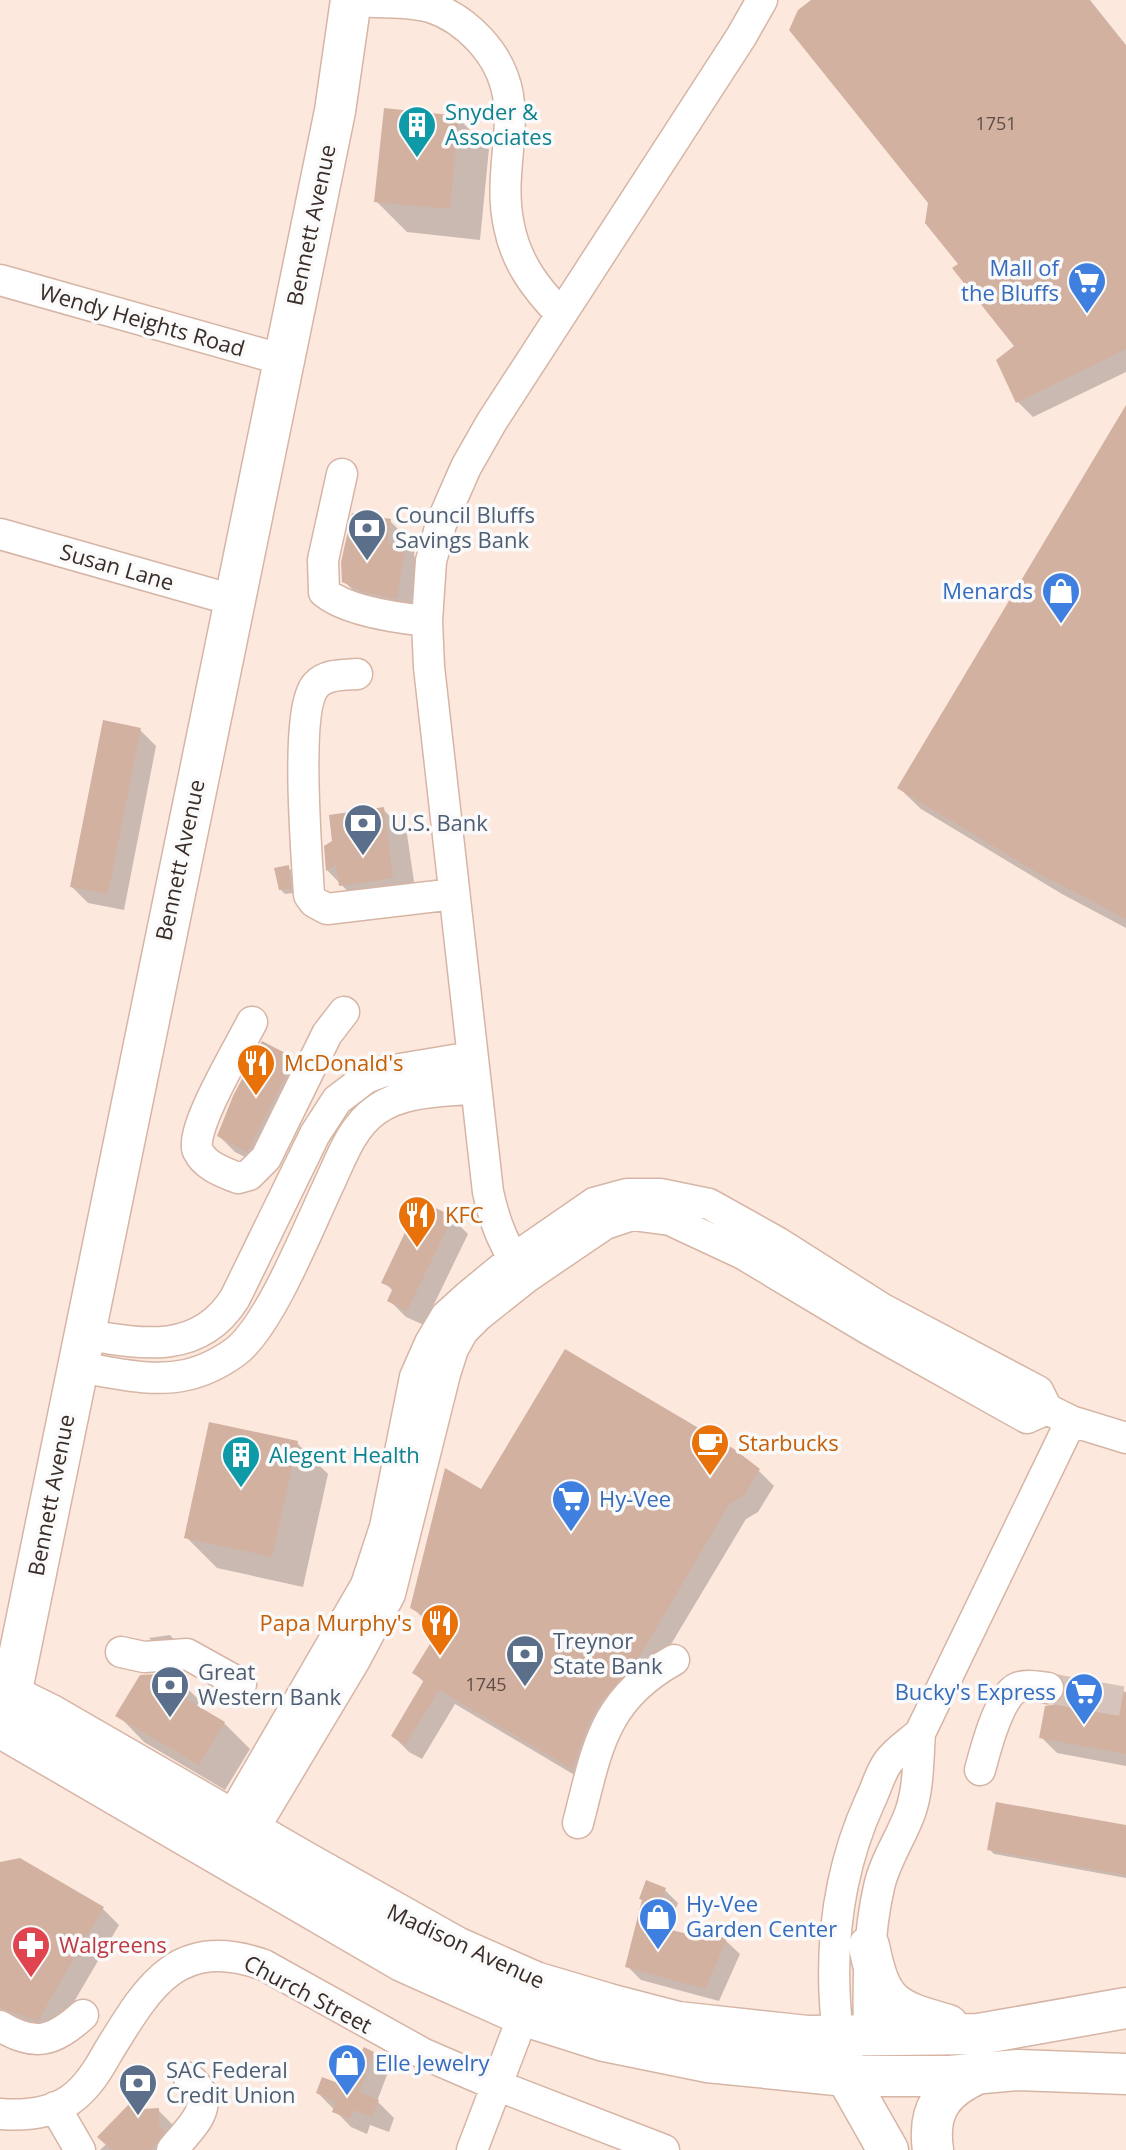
<svg xmlns="http://www.w3.org/2000/svg" width="1126" height="2150" font-family="'Open Sans',sans-serif">
  <rect width="100%" height="100%" fill="#fde8de"/>
  <!-- shadow -->
  <path fill="#0003" d="M814 0H1090L1126 45V372L1033 417 1018 402 1017 346 961 264 930 203Z
    M458 118 489 149 480 240 407 232 376 201Z
    M1126 410V928L1062 894 921 809 899 788Z
    M390 521 415 546 414 556 430 572 422 623 369 607 344 581Z
    M140 730 156 746 124 910 88 903 72 887Z
    M383 809 407 834 417 902 365 909 327 870 326 848Z
    M288 868 293 872 294 893 285 894 280 889Z
    M294 1059 310 1075 263 1166 235 1152 219 1136Z
    M452 1218 468 1234 424 1325 406 1317 390 1301 394 1292 384 1282Z
    M297 1443 328 1474 303 1587 217 1568 186 1537Z
    M758 1470 774 1486 758 1512 746 1519 588 1783 455 1704 422 1759 409 1752 393 1736 425 1683 414 1673 440 1630 429 1624 413 1608 482 1492Z
    M170 1635 175 1641 154 1643 149 1638Z
    M174 1675 200 1701 196 1707 224 1723 250 1749 225 1790 144 1742 118 1715 141 1676Z
    M1126 1694V1766L1057 1753 1041 1737Z
    M1126 1827V1878L994 1854 989 1849Z
    M0 1868 103 1909 119 1925 54 2036 0 2021Z
    M664 1889 678 1903 667 1931 705 1940 726 1941 740 1954 719 2001 641 1980 627 1966Z
    M373 2054 389 2070 377 2101 394 2118 389 2132 370 2125 367 2134 351 2127 318 2093 344 2088Z
    M158 2110 181 2133V2150H100L141 2111Z"/>
  <!-- building -->
  <path fill="#d2b1a1" d="M811 0H1089L1126 46V349L1016 403 996 360 1014 346 952 268 958 264 925 223 928 203 789 30 798 10Z
    M384 108 459 116 450 209 374 202Z
    M1126 405V919L1038 873 897 788Z
    M352 513 391 519 388 543 406 546 397 599 364 592 342 582 341 562Z
    M103 720 141 728 108 894 70 887Z
    M384 807 393 878 339 886 336 865 326 871 324 846 332 841 329 815Z
    M289 865 291 889 279 890 274 868Z
    M262 1041 295 1058 247 1152 217 1136 233 1096Z
    M420 1201 453 1216 407 1311 387 1301 393 1288 381 1283Z
    M565 1349 734 1449 760 1469 743 1497 730 1503 634 1666 601 1701 589 1722 572 1769 439 1690 405 1745 391 1736 424 1680 412 1673 441 1626 410 1608 445 1468 481 1489Z
    M209 1422 298 1441 272 1557 184 1538Z
    M175 1673 166 1687 225 1722 199 1765 115 1716 140 1675Z
    M1064 1680 1126 1692V1754L1039 1738 1045 1706 1056 1704 1063 1698 1066 1689Z
    M996 1802 1126 1825V1875L987 1850Z
    M20 1858 104 1907 38 2021 0 2008V1862Z
    M646 1880 666 1888 651 1925 704 1938 708 1931 727 1939 705 1989 625 1967 642 1900 639 1899Z
    M364 2047 374 2052 359 2092 379 2100 372 2117 354 2110 350 2119 332 2112 336 2102 316 2093 322 2077 343 2085Z
    M133 2100 142 2109 159 2108V2126L165 2131 151 2150H112L97 2137Z"/>
  <g fill="none" stroke-linecap="round" stroke-linejoin="round">
    <!-- minor-tunnel -->
    <path stroke="#d6c3b9" stroke-width="30" stroke-dasharray="30 15" stroke-linecap="butt" d="M1048 1688 1126 1702"/>
    <!-- minor casing -->
    <g stroke="#d6b5a5" stroke-width="33">
      <path id="minor" d="M350 1C376 3 405 0 430 7 449 13 466 25 480 40 535 100 494 157 509 226 516 262 536 289 561 314
        M0 280 284 360
        M342 474 323 560 324 592C346 611 398 618 427 621
        M0 534 233 600
        M357 674C343 675 326 674 316 685 294 710 307 857 309 895L314 902 327 909 454 894
        M252 1022C241 1044 188 1132 198 1151 205 1166 223 1172 238 1178L249 1175 266 1158 327 1034 344 1012
        M525 1276C505 1249 495 1224 488 1192L429 667 427 621 431 561 441 524 466 467 491 423 741 37 762 0
        M83 1334C140 1344 199 1356 235 1298L315 1134 337 1100 366 1078 382 1072 472 1057
        M77 1367C112 1372 150 1383 186 1375 205 1371 226 1360 240 1348 274 1316 309 1226 330 1182 342 1156 352 1127 376 1110 403 1090 443 1092 476 1088
        M121 1652 144 1657 187 1654 241 1684
        M980 1770C985 1751 999 1696 1017 1688 1026 1684 1038 1687 1048 1688
        M578 1823C597 1750 602 1700 674 1660
        M221 1835 366 1585 385 1527 415 1377 430 1343 446 1316 468 1296 513 1259 594 1203 627 1194H660L709 1204 777 1242 881 1308 1038 1391 1047 1409 1071 1421 1126 1438
        M240 1846 252 1832 355 1660 390 1594 445 1374 453 1349 463 1331 478 1316 527 1277 605 1224 632 1215 670 1220 743 1254 868 1329 1027 1418 1047 1409
        M0 2026C35 2047 53 2042 83 2015
        M869 2034C868 1985 868 1935 879 1887 885 1860 901 1838 910 1813 919 1788 918 1759 920 1733
        M838 2035C828 1953 836 1876 870 1801 876 1789 880 1773 888 1762 896 1751 910 1742 920 1733L1071 1421
        M55 2107 80 2150
        M0 2114C24 2116 49 2114 70 2100 87 2088 98 2070 108 2052 148 1987 177 1934 264 1965L424 2054 496 2085 664 2150
        M172 2150C191 2126 220 2105 189 2078
        M472 2150 531 1995"/>
    </g>
    <!-- major casing -->
    <g stroke="#d6b5a5" stroke-width="43">
      <path id="major" d="M0 1690 51 1715 305 1862 456 1947 535 1982 609 2004 678 2022 807 2036 979 2034 1126 2008
        M0 1717 11 1695 335 111 351 0
        M0 1727 402 1961 525 2016 604 2041 707 2062 846 2076H950L1018 2070 1126 2074
        M869 1946C881 2005 892 2009 948 2025
        M842 2054 846 2076 888 2150
        M933 2150C927 2109 943 2089 979 2073"/>
    </g>
    <!-- minor -->
    <use href="#minor" stroke="#fff" stroke-width="30"/>
    <!-- major -->
    <use href="#major" stroke="#fff" stroke-width="40"/>
  </g>
  <!-- icons -->
  <defs>
    <g id="building-pin" transform="scale(2)"><path d="M0 17L-7.5 6A9.5 9.5 0 1 1 7.5 6Z" fill="#0f9aa8" stroke="#fafafa"/><path d="M-4-6H4V6H1V3H-1V6H-4ZM-2.5-4.3h1.7v1.8h-1.7ZM.8-4.3h1.7v1.8H.8ZM-2.5-1h1.7V.8h-1.7ZM.8-1h1.7V.8H.8Z" fill="#fff"/></g>
    <g id="supermarket-pin" transform="scale(2)"><path d="M0 17L-7.5 6A9.5 9.5 0 1 1 7.5 6Z" fill="#3f7fe0" stroke="#fafafa"/><path d="M-6-5.5h2.5l.6 2H6L4.5 2H-2.5L-4.4-4H-6ZM-1.5 3.2a1.3 1.3 0 1 0 .1 0ZM3 3.2a1.3 1.3 0 1 0 .1 0Z" fill="#fff"/></g>
    <g id="bank-pin" transform="scale(2)"><path d="M0 17L-7.5 6A9.5 9.5 0 1 1 7.5 6Z" fill="#5c6f8a" stroke="#fafafa"/><path d="M-6-4H6V4H-6ZM0-2.3a2.3 2.3 0 1 0 0 4.6a2.3 2.3 0 1 0 0-4.6Z" fill="#fff"/></g>
    <g id="shop-pin" transform="scale(2)"><path d="M0 17L-7.5 6A9.5 9.5 0 1 1 7.5 6Z" fill="#3f7fe0" stroke="#fafafa"/><path d="M-5-2.5h2.3a2.7 3.5 0 0 1 5.4 0H5L5.5 6h-11ZM-1.5-2.5h3a1.5 2.3 0 0 0-3 0Z" fill="#fff"/></g>
    <g id="restaurant-pin" transform="scale(2)"><path d="M0 17L-7.5 6A9.5 9.5 0 1 1 7.5 6Z" fill="#e8710a" stroke="#fafafa"/><path d="M-5-6h1v4h1v-4h1v4h1v-4h1v5L-1.5 .5V6h-2V.5L-5-1ZM5-6V6H3V1.5H1.5Q1.5-4 5-6Z" fill="#fff"/></g>
    <g id="cafe-pin" transform="scale(2)"><path d="M0 17L-7.5 6A9.5 9.5 0 1 1 7.5 6Z" fill="#e8710a" stroke="#fafafa"/><path d="M-5.5-4.5H6V0H3Q3 3.5 0 3.5H-2.5Q-5.5 3.5-5.5 0ZM3-3.2v2h1.7v-2ZM-6 4.5H4V6H-6Z" fill="#fff"/></g>
    <g id="pharmacy-pin" transform="scale(2)"><path d="M0 17L-7.5 6A9.5 9.5 0 1 1 7.5 6Z" fill="#e0444e" stroke="#fafafa"/><path d="M-2-6h4v4h4v4h-4v4h-4v-4h-4v-4h4Z" fill="#fff"/></g>
  </defs>
  <g fill-rule="evenodd">
    <use href="#building-pin" x="417" y="125"/>
    <use href="#supermarket-pin" x="1087" y="281"/>
    <use href="#bank-pin" x="367" y="528"/>
    <use href="#shop-pin" x="1061" y="591"/>
    <use href="#bank-pin" x="363" y="823"/>
    <use href="#restaurant-pin" x="256" y="1063"/>
    <use href="#restaurant-pin" x="417" y="1215"/>
    <use href="#cafe-pin" x="710" y="1443"/>
    <use href="#building-pin" x="241" y="1455"/>
    <use href="#supermarket-pin" x="571" y="1499"/>
    <use href="#restaurant-pin" x="440" y="1623"/>
    <use href="#bank-pin" x="525" y="1654"/>
    <use href="#bank-pin" x="170" y="1685"/>
    <use href="#supermarket-pin" x="1084" y="1692"/>
    <use href="#shop-pin" x="658" y="1917"/>
    <use href="#pharmacy-pin" x="31" y="1945"/>
    <use href="#shop-pin" x="347" y="2063"/>
    <use href="#bank-pin" x="138" y="2083"/>
  </g>
  <g text-anchor="middle" stroke-width="7" stroke-linejoin="round" paint-order="stroke">
    <!-- number labels -->
    <g font-size="18" fill="#604e46">
      <text x="996" y="130">1751</text>
      <text x="486" y="1691">1745</text>
    </g>
    <!-- culture labels -->
    <g font-size="22" fill="#0d838f" stroke="#fafafa" text-anchor="start">
      <text x="445" y="120">Snyder &amp;<tspan x="445" dy="25">Associates</tspan></text>
      <text x="269" y="1463">Alegent Health</text>
    </g>
    <!-- street labels -->
    <g font-size="22" fill="#3a2d27" stroke="#fafafa">
      <text transform="translate(311 225) rotate(-78)" y="8">Bennett Avenue</text>
      <text transform="translate(142 320) rotate(16)" y="8">Wendy Heights Road</text>
      <text transform="translate(117 567) rotate(16)" y="8">Susan Lane</text>
      <text transform="translate(180 860) rotate(-78)" y="8">Bennett Avenue</text>
      <text transform="translate(51 1495) rotate(-79)" y="8">Bennett Avenue</text>
      <text transform="translate(466 1946) rotate(25)" y="8">Madison Avenue</text>
      <text transform="translate(308 1994) rotate(28)" y="8">Church Street</text>
    </g>
    <!-- shop labels -->
    <g font-size="22" fill="#366cbe" stroke="#fafafa" text-anchor="end">
      <text x="1059" y="276">Mall of<tspan x="1059" dy="25">the Bluffs</tspan></text>
      <text x="1033" y="599">Menards</text>
      <text x="599" y="1507" text-anchor="start">Hy-Vee</text>
      <text x="1056" y="1700">Bucky's Express</text>
      <text x="686" y="1912" text-anchor="start">Hy-Vee<tspan x="686" dy="25">Garden Center</tspan></text>
      <text x="375" y="2071" text-anchor="start">Elle Jewelry</text>
    </g>
    <!-- service labels -->
    <g font-size="22" fill="#4e5e75" stroke="#fafafa" text-anchor="start">
      <text x="395" y="523">Council Bluffs<tspan x="395" dy="25">Savings Bank</tspan></text>
      <text x="391" y="831">U.S. Bank</text>
      <text x="553" y="1649">Treynor<tspan x="553" dy="25">State Bank</tspan></text>
      <text x="198" y="1680">Great<tspan x="198" dy="25">Western Bank</tspan></text>
      <text x="166" y="2078">SAC Federal<tspan x="166" dy="25">Credit Union</tspan></text>
    </g>
    <!-- food labels -->
    <g font-size="22" fill="#c56008" stroke="#fafafa" text-anchor="start">
      <text x="284" y="1071">McDonald's</text>
      <text x="445" y="1223">KFC</text>
      <text x="738" y="1451">Starbucks</text>
      <text x="412" y="1631" text-anchor="end">Papa Murphy's</text>
    </g>
    <!-- health labels -->
    <g font-size="22" fill="#be3a42" stroke="#fafafa" text-anchor="start">
      <text x="59" y="1953">Walgreens</text>
    </g>
  </g>
</svg>
